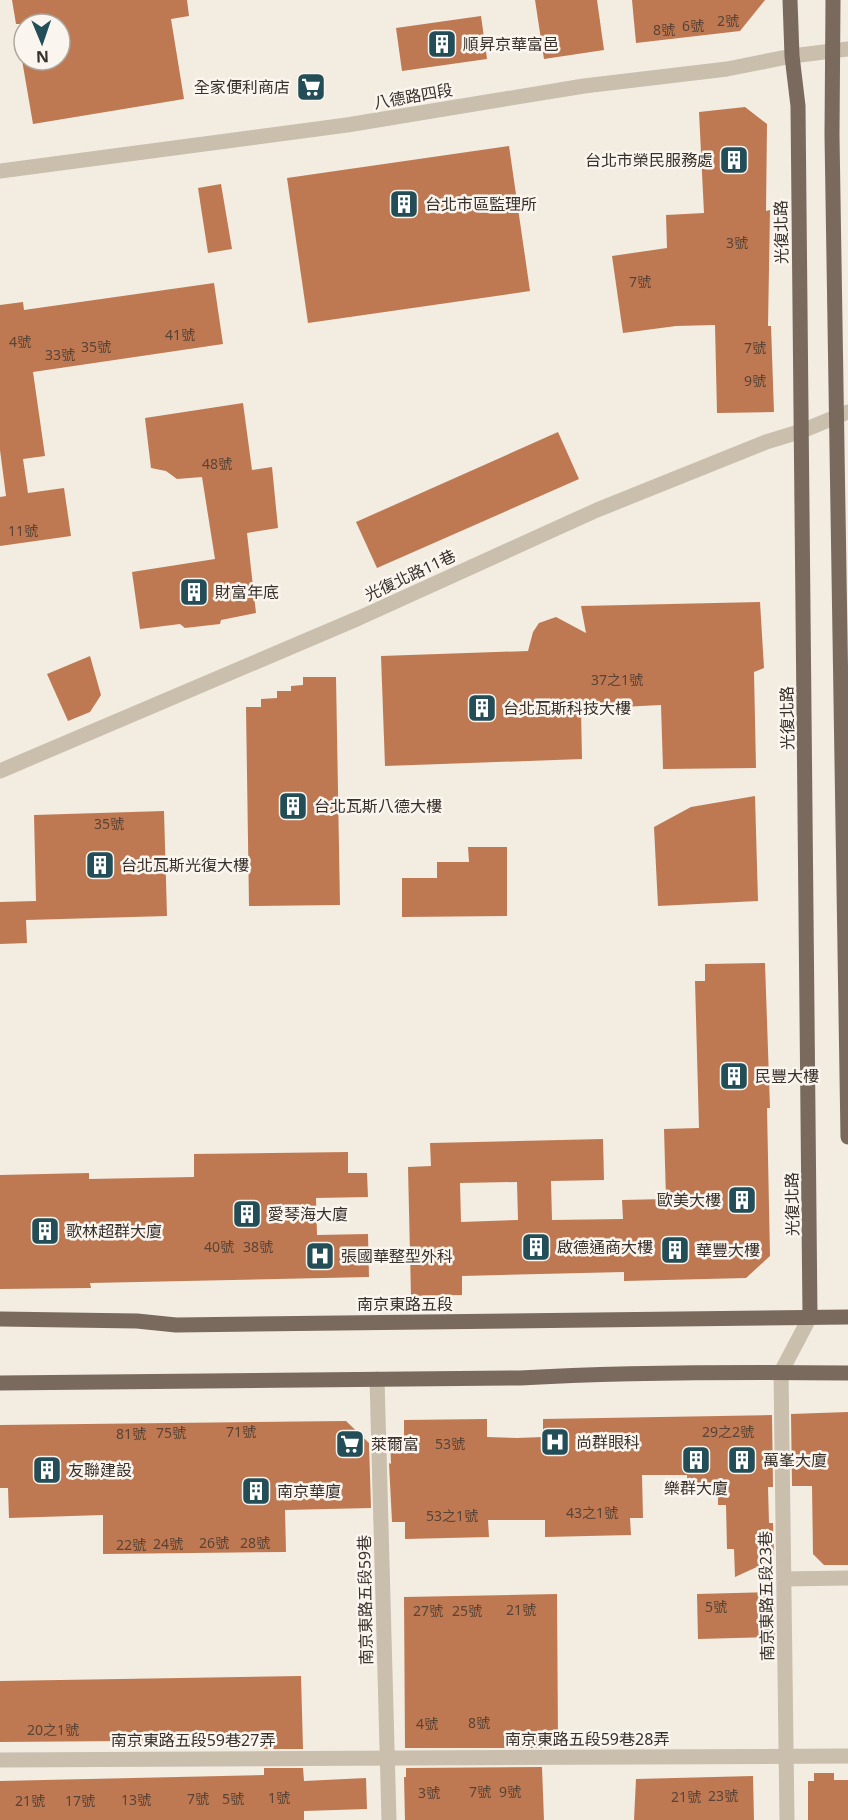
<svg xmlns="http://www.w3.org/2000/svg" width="848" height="1820" viewBox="0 0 848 1820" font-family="'Noto Sans','Noto Sans TC',sans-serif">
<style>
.building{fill:#be7953;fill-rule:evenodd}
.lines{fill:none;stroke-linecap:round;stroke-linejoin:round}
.minor{stroke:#cabead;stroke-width:15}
.major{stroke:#7a6a5e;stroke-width:15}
.labels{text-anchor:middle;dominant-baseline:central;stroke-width:5;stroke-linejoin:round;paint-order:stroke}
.number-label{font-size:14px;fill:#5a4335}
.poi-label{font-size:16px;fill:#39312b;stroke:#faf5ee;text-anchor:start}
.street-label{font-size:16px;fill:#39312b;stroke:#faf5ee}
</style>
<rect width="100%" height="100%" fill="#f2ece1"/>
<g class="building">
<path d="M12 0H187L189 16 171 19 184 99 33 124 22 60H60V24H16Z"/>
<path d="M535 0H597L604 50 544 59Z"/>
<path d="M632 0H765L740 31 636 43Z"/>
<path d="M481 16 487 59 402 71 396 28Z"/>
<path d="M745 107 767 124 766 211 770 210 768 326H771L774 412 717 413 715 325 676 326 623 333 612 256 667 248 666 215 704 213 699 112Z"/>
<path d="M509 146 530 291 308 323 287 178Z"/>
<path d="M221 184 232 249 208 253 198 188Z"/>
<path d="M214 283 223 344 33 372 45 456 23 459 28 493 64 488 71 536 0 546V497L6 496 0 450V305L23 302 24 310Z"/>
<path d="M243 403 252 470 272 467 278 528 247 533 256 613 221 620 220 624 185 628 180 624 140 629 132 572 215 559 202 477 177 479 166 471 151 468 145 418Z"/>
<path d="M558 432 579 479 377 568 356 522Z"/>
<path d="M760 602 764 668 754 672 756 768 663 769 661 705 581 709 582 759 385 766 381 656 528 651 533 632 539 623 556 617 586 633 581 606Z"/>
<path d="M90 656 101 695 90 712 68 721 47 674Z"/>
<path d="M303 677H336L340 905 249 906 246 707H261V699L277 698V691H291V686L303 685Z"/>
<path d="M755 796 758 901 658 906 654 827 691 807Z"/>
<path d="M164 811 167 916 26 920 27 943 0 944V902L36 901 34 815Z"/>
<path d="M468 847H507V916L402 917V878H437V862H469Z"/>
<path d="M765 963 770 1108H767L770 1256 746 1278 624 1281V1272L462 1276V1295L411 1296 408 1167 431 1166 430 1143 603 1139 604 1180 551 1181 552 1220 623 1219 622 1200 666 1199 664 1129 699 1128 695 981H705V964ZM517 1182 518 1220 461 1222 460 1183Z"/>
<path d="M348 1152V1173H367L368 1197 316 1198 317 1235 368 1234 369 1277 90 1283 91 1288 0 1289V1175L89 1173V1179L194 1177V1154Z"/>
<path d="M848 1412V1565H824L813 1554 812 1486H792L791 1414Z"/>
<path d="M772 1415 773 1487H768L769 1523H773L774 1554 770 1561 735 1577 734 1549H727L726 1505H718V1488L688 1489 687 1475H642L643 1518H630L631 1535 545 1537V1520H488L489 1537 405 1539V1522H392L389 1463 391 1464 390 1439H404V1420L487 1419V1437L517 1438 543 1437V1419Z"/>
<path d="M346 1421 369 1443 371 1508 285 1510 286 1552 103 1554V1515L9 1518 8 1488H0V1425Z"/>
<path d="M774 1592 775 1637 698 1639 697 1594Z"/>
<path d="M557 1594 558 1742 541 1743 542 1748H405L404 1597Z"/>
<path d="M301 1676 303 1749H264L263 1740 0 1742V1681Z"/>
<path d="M542 1767 544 1820H405L404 1777H406V1768Z"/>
<path d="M264 1768H303L304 1781 366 1778 367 1809 304 1811V1820H0V1781L264 1775Z"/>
<path d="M814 1773H834V1780H848V1820H808V1781H814Z"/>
<path d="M753 1776 754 1820H634L636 1779Z"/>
</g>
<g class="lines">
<g class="minor">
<path d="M0 171 347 125 584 86 727 69 792 56 848 49"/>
<path d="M0 771 359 618 597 510 766 442 802 431 848 412"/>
<path d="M377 1379 389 1820"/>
<path d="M784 1579 848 1578"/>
<path d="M0 1760 848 1756"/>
<path d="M787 1820 781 1372 810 1317"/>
</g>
<g class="major">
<path d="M790 0 792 56 798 106 810 1317"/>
<path d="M833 0 832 135 848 1137"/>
<path d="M0 1319 137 1321 176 1325 848 1317"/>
<path d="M0 1383 520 1378C630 1372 739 1372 848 1373"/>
</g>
</g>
<defs>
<g id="building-square" transform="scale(1.5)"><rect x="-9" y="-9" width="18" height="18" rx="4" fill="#234e58" stroke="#faf5ee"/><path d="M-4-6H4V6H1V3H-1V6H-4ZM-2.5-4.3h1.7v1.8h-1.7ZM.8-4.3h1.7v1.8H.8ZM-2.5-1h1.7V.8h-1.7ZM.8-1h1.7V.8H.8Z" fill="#fff"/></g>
<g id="supermarket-square" transform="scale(1.5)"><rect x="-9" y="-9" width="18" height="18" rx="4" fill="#234e58" stroke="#faf5ee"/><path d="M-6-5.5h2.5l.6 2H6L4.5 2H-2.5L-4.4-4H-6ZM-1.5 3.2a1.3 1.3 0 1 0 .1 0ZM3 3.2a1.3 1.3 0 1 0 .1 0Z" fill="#fff"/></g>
<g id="hospital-square" transform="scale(1.5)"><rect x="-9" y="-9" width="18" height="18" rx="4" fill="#234e58" stroke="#faf5ee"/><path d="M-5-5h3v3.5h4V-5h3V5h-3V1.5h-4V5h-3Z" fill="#fff"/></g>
</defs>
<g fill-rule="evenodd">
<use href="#building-square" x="442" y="44"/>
<use href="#supermarket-square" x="311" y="87"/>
<use href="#building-square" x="734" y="160"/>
<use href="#building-square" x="404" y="204"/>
<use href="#building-square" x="194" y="592"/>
<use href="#building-square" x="482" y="708"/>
<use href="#building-square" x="293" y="806"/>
<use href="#building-square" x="100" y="865"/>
<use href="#building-square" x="734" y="1076"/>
<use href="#building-square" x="742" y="1200"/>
<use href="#building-square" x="247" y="1214"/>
<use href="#building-square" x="45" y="1231"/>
<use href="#building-square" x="536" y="1247"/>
<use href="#building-square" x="675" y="1250"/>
<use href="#hospital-square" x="320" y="1256"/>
<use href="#hospital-square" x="555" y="1442"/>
<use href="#supermarket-square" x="350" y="1444"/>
<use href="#building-square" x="696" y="1460"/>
<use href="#building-square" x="742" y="1460"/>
<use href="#building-square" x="47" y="1470"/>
<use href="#building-square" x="256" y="1491"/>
</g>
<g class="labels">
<g class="number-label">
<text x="728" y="20">2號</text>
<text x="693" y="25">6號</text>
<text x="664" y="29">8號</text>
<text x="737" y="242">3號</text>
<text x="640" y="281">7號</text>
<text x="180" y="334">41號</text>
<text x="20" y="341">4號</text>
<text x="96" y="346">35號</text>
<text x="755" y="347">7號</text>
<text x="60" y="354">33號</text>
<text x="755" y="380">9號</text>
<text x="217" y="463">48號</text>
<text x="23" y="530">11號</text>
<text x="617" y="679">37之1號</text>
<text x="109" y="823">35號</text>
<text x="219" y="1246">40號</text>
<text x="258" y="1246">38號</text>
<text x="241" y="1431">71號</text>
<text x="728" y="1431">29之2號</text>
<text x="171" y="1432">75號</text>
<text x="131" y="1433">81號</text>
<text x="450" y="1443">53號</text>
<text x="592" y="1512">43之1號</text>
<text x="452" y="1515">53之1號</text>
<text x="214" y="1542">26號</text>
<text x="255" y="1542">28號</text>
<text x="168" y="1543">24號</text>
<text x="131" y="1544">22號</text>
<text x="716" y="1606">5號</text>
<text x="521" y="1609">21號</text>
<text x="428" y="1610">27號</text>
<text x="467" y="1610">25號</text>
<text x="479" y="1722">8號</text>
<text x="427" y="1723">4號</text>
<text x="53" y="1729">20之1號</text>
<text x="480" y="1791">7號</text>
<text x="510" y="1791">9號</text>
<text x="429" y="1792">3號</text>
<text x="723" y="1795">23號</text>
<text x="686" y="1796">21號</text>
<text x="279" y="1797">1號</text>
<text x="198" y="1798">7號</text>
<text x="233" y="1798">5號</text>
<text x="136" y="1799">13號</text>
<text x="30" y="1800">21號</text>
<text x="80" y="1800">17號</text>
</g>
<g class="poi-label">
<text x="463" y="44">順昇京華富邑</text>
<text x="290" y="87" text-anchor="end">全家便利商店</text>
<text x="713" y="160" text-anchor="end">台北市榮民服務處</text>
<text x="425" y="204">台北市區監理所</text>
<text x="215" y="592">財富年底</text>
<text x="503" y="708">台北瓦斯科技大樓</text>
<text x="314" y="806">台北瓦斯八德大樓</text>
<text x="121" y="865">台北瓦斯光復大樓</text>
<text x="755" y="1076">民豐大樓</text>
<text x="721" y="1200" text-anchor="end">歐美大樓</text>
<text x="268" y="1214">愛琴海大廈</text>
<text x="66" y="1231">歌林超群大廈</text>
<text x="557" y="1247">啟德通商大樓</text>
<text x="696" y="1250">華豐大樓</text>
<text x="341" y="1256">張國華整型外科</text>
<text x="576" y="1442">尚群眼科</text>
<text x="371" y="1444">萊爾富</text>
<text x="763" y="1460">萬峯大廈</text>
<text x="68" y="1470">友聯建設</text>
<text x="696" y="1488" text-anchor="middle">樂群大廈</text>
<text x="277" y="1491">南京華廈</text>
</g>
<g class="street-label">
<text transform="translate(413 96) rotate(-10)">八德路四段</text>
<text transform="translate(781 232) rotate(-91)">光復北路</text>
<text transform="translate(410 575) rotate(-25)">光復北路11巷</text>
<text transform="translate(787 718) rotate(-91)">光復北路</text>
<text transform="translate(792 1204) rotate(-91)">光復北路</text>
<text x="405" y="1304">南京東路五段</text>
<text transform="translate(766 1596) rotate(-91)">南京東路五段23巷</text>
<text transform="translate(365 1600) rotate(-91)">南京東路五段59巷</text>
<text x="587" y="1739">南京東路五段59巷28弄</text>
<text x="193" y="1740">南京東路五段59巷27弄</text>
</g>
</g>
<g transform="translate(42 42) rotate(178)"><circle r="28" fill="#faf5ee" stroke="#ada7a0" stroke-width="1.5"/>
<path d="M0-4.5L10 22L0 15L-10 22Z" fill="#234e58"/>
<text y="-9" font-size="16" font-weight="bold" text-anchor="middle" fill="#39312b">N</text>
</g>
</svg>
